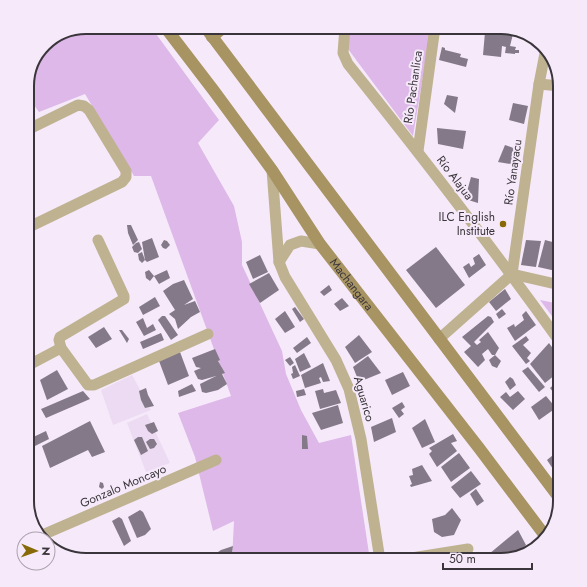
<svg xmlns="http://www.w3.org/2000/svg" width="587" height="587" viewBox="0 0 587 587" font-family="Jost,sans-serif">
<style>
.built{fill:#ecdbf2}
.green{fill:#ddb8e8}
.building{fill:#847988}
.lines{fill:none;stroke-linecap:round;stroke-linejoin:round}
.street{stroke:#bfb291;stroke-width:11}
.secondary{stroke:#a79462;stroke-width:12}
.poi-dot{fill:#876a07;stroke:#f6eafa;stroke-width:1.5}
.labels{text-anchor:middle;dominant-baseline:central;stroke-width:4;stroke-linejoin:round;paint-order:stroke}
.street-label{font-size:12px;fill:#3a353b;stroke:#f6eafa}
.poi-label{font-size:12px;fill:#3a353b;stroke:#f6eafa;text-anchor:end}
.rim{fill:none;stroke:#3a353b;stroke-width:2}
</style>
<rect width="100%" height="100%" fill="#f6eafa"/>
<g class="built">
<path d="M132 375 151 410 113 425 101 390Z"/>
<path d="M147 414 170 463 146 472 127 423Z"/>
</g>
<g class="green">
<path d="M86 27H151L219 120 198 143 234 206 242 242V265L282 351 286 374 301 410 319 443 351 435 370 560H232L234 521 213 531 195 457 178 413 231 396 151 176H134L85 94 39 112 27 95V82L47 42Z"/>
<path d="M350 27H431L413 136 348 49Z"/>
<path d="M540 300 560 304V327Z"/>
</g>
<g class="building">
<path d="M275 27H289L281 34Z"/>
<path d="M302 27H340V32L308 28 307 30 302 28Z"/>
<path d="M485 32 513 34 510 46 516 47 515 50H519V53H515V54L505 53 506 47 502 46 501 57 483 55Z"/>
<path d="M442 47 445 48V50L461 54 460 57 468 59 466 67 439 60Z"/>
<path d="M447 95 458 97 455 113 444 104Z"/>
<path d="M513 103 528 106 524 124 509 120Z"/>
<path d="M437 128 466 131 463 149 438 144Z"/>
<path d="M505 145 519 150 517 165 498 162Z"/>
<path d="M471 177 479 179 478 203 465 199Z"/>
<path d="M127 225H131L138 240 133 245 128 233Z"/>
<path d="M152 238 159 257 147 262 145 260 142 242Z"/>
<path d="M164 240 167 241 170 245 166 249 163 248 161 245Z"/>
<path d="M526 240 541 241 536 267 521 265Z"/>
<path d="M545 240 560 244V252L556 271 538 267Z"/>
<path d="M139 242 142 249 138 253 134 252 132 247 136 243Z"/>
<path d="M436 247 465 285 436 308 406 270Z"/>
<path d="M142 252 145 260 142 263 139 260 138 254Z"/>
<path d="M27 254 35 269 27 272Z"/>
<path d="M479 254 486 265 469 278 463 267 469 263 471 267 475 264 473 258Z"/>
<path d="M260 255 268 272 253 279 246 262Z"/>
<path d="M149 270 154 276 150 281 146 278 145 272Z"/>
<path d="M167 270 170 278 159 284 154 276Z"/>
<path d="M269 273 279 290 260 303 249 284Z"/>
<path d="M184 280 193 299 184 305 195 301 200 312 191 317 178 329 175 319 169 314 175 310 163 291 173 284Z"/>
<path d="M329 285 332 290 324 296 320 292Z"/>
<path d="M505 289 511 299 496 311 489 302Z"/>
<path d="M155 297 160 306 143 315 139 307Z"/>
<path d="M342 298 349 306 340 311 334 304Z"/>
<path d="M295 307 304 319 300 322 292 309Z"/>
<path d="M502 309 506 314 499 319 496 314Z"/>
<path d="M285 311 295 327 285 333 275 319Z"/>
<path d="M526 311 536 325 515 341 507 328 514 324 515 327 524 320 522 315Z"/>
<path d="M162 316H165L178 335 171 340 158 320Z"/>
<path d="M488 316 491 317 494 322 474 342 477 345 481 342 479 340 488 332 499 348 495 355H492L488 349 482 354 485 360 478 367 464 352 471 346 462 337Z"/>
<path d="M143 318 147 328 153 324 156 330 144 336 136 322Z"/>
<path d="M104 327 112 339 96 348 88 337Z"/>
<path d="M119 330H122L129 339 127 343Z"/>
<path d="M161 333 164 340 143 349 140 342Z"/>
<path d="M359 335 372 352 355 363 345 347Z"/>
<path d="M526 336 529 340 523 345 531 353 527 358 530 361 526 364 512 346Z"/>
<path d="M307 337 311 343 297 353 293 348Z"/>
<path d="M549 343 560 358V371L545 383 530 364Z"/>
<path d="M215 349 220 360 218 361 225 373 222 374 227 384 218 390 206 393 202 392 200 384 216 376 202 380 198 379 194 371 201 368 196 367 192 358Z"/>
<path d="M180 352 189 376 168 385 159 361Z"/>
<path d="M304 353 311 367 300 372 295 359Z"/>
<path d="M495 355 501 361 497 368 492 366 489 360Z"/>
<path d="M368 356 381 373 359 382 353 367Z"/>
<path d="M290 357 294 363 290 366 285 360Z"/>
<path d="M323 363 330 381 323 382 321 377 319 378 321 383 305 388 301 375Z"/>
<path d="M295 365 300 376 293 379 291 374 293 373 292 367Z"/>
<path d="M528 367 545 387 539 392 522 371Z"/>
<path d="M57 370 68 389 47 400 40 380Z"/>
<path d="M403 372 410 386 392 395 385 380Z"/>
<path d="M510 377 513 379 516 385 510 390 505 382Z"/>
<path d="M560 379V399L559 400 550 388Z"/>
<path d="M192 384 196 391 179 397 178 391Z"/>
<path d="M146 388 148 395 154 406 145 408 141 400 139 391Z"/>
<path d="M304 389 306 395 297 397 296 391Z"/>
<path d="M323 389 324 393 336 390 341 403 320 409 315 391Z"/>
<path d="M83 391 90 399 46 418 41 409Z"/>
<path d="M518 391 525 399 513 410 500 397 506 392 510 397Z"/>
<path d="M546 396 556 408 539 420 531 407Z"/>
<path d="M402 402 405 407 401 410 404 414 399 418 392 408Z"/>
<path d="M338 405 343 423 321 430 312 413Z"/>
<path d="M392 418 396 432 374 442 371 427Z"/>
<path d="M425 419 435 442 422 448 412 428Z"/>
<path d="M90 421 105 452 92 457 88 450 50 468 42 446Z"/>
<path d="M154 422 158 431 152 434 148 431 145 425Z"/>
<path d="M46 431 49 439 31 448 27 440Z"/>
<path d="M453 434 457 441 451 443 457 451 437 467 429 454 432 451 429 448Z"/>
<path d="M302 435 307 436 308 449H302Z"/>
<path d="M138 437H142L148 451 141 455 134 440Z"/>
<path d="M150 439H154L157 444 154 448 150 449 146 442Z"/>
<path d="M559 450 560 452V473L557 475 547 460Z"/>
<path d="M459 453 470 468 451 482 441 467Z"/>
<path d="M422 465 432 481 411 487 410 485 412 484 409 476 413 475 412 469Z"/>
<path d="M471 471 481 484 460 498 451 487Z"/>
<path d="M100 482 103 483 104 487 102 489 99 487Z"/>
<path d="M476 489 484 501 477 506 470 494Z"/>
<path d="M452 508 461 520 454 535 442 537 434 532 432 519 445 515Z"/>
<path d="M140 510 143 512 151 529 145 535 137 538 128 517Z"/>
<path d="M119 517 122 519 131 541 124 546 112 521Z"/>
<path d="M518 530 526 545 514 555 501 560H494L489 554Z"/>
<path d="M233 546 231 560H206L221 550Z"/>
</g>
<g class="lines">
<g class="street">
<path d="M345 27 343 53 348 64C421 155 492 247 560 342"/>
<path d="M539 84 560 86"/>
<path d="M418 151 435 27"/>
<path d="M272 170 279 262 285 277 336 360 349 389 361 439 380 560"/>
<path d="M27 228 122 182 126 177V171L89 110 84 106 78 105 27 130"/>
<path d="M279 262 290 245 301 241 320 244"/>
<path d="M512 274 560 285"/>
<path d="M439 339 512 274 539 84 546 48"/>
<path d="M61 348 59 340 60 337 124 299V296L98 240"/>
<path d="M27 366 61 348 88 385H94L208 334"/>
<path d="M40 536 216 460"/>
<path d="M399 560 468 549"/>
</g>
<g class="secondary">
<path id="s1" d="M165 27 214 91 272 170 320 244 479 448 546 537"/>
<path d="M205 27 560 499"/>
<path d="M212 37 224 27"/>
</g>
</g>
<circle class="poi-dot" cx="503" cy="224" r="4"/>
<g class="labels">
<g class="street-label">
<text transform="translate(413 87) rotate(-82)">Río Pachanlica</text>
<text transform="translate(513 172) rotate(-82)">Río Yanayacu</text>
<text transform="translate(455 178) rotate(53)">Río Alajua</text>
<text stroke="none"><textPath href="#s1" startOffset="318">Machangara</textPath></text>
<text transform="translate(364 399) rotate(74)">Aguarico</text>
<text transform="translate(123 486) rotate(-23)">Gonzalo Moncayo</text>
</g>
<g class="poi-label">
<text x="495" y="217">ILC English<tspan x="495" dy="14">Institute</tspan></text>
</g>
</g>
<path d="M0 0H587V587H0ZM86 34H501A52 52 0 0 1 553 86V501A52 52 0 0 1 501 553H86A52 52 0 0 1 34 501V86A52 52 0 0 1 86 34Z" fill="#f6eafa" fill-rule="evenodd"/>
<path class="rim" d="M86 34H501A52 52 0 0 1 553 86V501A52 52 0 0 1 501 553H86A52 52 0 0 1 34 501V86A52 52 0 0 1 86 34Z"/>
<g transform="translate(36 551) rotate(92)"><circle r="19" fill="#f6eafa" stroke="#aba2ae"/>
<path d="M0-3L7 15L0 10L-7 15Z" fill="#876a07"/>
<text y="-6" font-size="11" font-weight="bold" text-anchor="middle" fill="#3a353b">N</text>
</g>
<path d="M443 563v6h89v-6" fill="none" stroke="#3a353b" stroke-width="2"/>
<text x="449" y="563" font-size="12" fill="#3a353b" stroke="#f6eafa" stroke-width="3" paint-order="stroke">50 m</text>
</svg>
